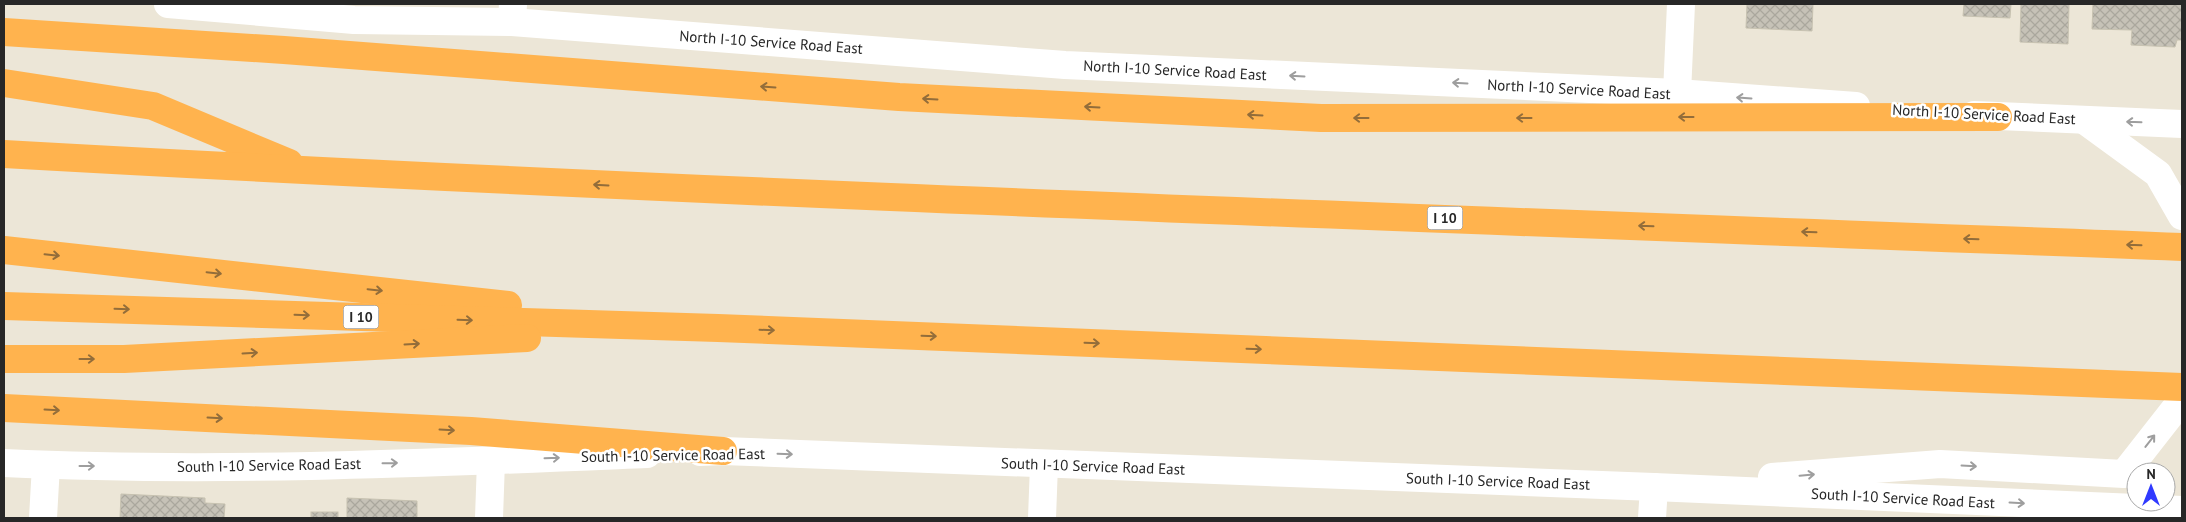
<svg xmlns="http://www.w3.org/2000/svg" width="2186" height="522" viewBox="0 0 2186 522" font-family="'PT Sans',sans-serif">
<style>
.building{fill:url(#building-cross-hatch);stroke:#c7c2b1}
.lines{fill:none;stroke-linecap:round;stroke-linejoin:round}
.minor{stroke:#fff;stroke-width:28}
.tertiary{stroke:#fff;stroke-width:28}
.motorway{stroke:#ffb34e;stroke-width:28}
.oneway{stroke:#9e9e9e}
.oneway2{stroke:#936d3a}
.labels{text-anchor:middle;dominant-baseline:central;stroke-width:5;stroke-linejoin:round;paint-order:stroke}
.shield{fill:#fff;stroke:#686868;stroke-width:1}
.shield-label{font-size:14px;font-weight:bold;fill:#272727}
.street-label{font-size:15px;fill:#272727;stroke:#fff}
</style>
<defs>
<pattern id="building-cross-hatch" width="8" height="8" patternUnits="userSpaceOnUse" patternTransform="scale(1.25)"><rect width="8" height="8" fill="#c6c2b7"/><path d="M0 0l8 8M0 8l8-8" fill="none" stroke="#aaa79d"/></pattern>
</defs>
<rect width="100%" height="100%" fill="#ece6d7"/>
<g class="building">
<path d="M1747 4H1813L1812 31 1746 28Z"/>
<path d="M1964 4H2011L2010 18 1963 16Z"/>
<path d="M2021 4H2069L2068 44 2020 42Z"/>
<path d="M2093 4H2182V40H2177L2175 47 2131 45 2132 30 2092 29Z"/>
<path d="M121 494 205 498V503L225 504 224 518H120Z"/>
<path d="M347 498 417 501V518H347Z"/>
<rect x="311" y="512" width="27" height="6"/>
</g>
<g class="lines">
<g class="minor">
<path d="M512 22 513 4"/>
<path d="M1677 93 1681 4"/>
<path d="M43 518 46 465"/>
<path d="M489 518 491 461"/>
<path d="M1042 518 1044 465"/>
<path d="M1652 518 1654 487"/>
</g>
<g class="tertiary">
<path d="M168 4 354 20 512 22 1065 65 1677 93 1856 106"/>
<path d="M1974 115 2182 124"/>
<path d="M2084 120 2158 174 2182 216"/>
<path d="M700 452 723 451 1654 487 2182 510"/>
<path d="M4 463C218 473 433 463 647 454"/>
<path d="M1772 477 1940 464 2124 474 2182 400"/>
</g>
<g class="motorway">
<path d="M4 32 284 50 899 97 1321 118 1998 117"/>
<path d="M4 83 153 106 289 163"/>
<path d="M4 154C729 195 1456 219 2182 247"/>
<path d="M4 250 508 305"/>
<path d="M4 306 718 328 2182 387"/>
<path d="M4 359H124L527 338"/>
<path d="M4 408 471 431 723 451"/>
</g>
</g>
<defs><path id="oneway-shaft" d="M-6 0H5M1.5-3L5.5 0L1.5 3" fill="none" stroke-width="1.6" stroke-linecap="round" stroke-linejoin="round" transform="scale(1.25)"/></defs>
<g class="oneway">
<use href="#oneway-shaft" transform="translate(1297 76) rotate(-177)"/>
<use href="#oneway-shaft" transform="translate(1460 83) rotate(-177)"/>
<use href="#oneway-shaft" transform="translate(1744 98) rotate(-176)"/>
<use href="#oneway-shaft" transform="translate(2134 122) rotate(-178)"/>
<use href="#oneway-shaft" transform="translate(2150 441) rotate(-52)"/>
<use href="#oneway-shaft" transform="translate(785 454) rotate(2)"/>
<use href="#oneway-shaft" transform="translate(552 458) rotate(-2)"/>
<use href="#oneway-shaft" transform="translate(390 463) rotate(-1)"/>
<use href="#oneway-shaft" transform="translate(87 466)"/>
<use href="#oneway-shaft" transform="translate(1969 466) rotate(3)"/>
<use href="#oneway-shaft" transform="translate(1807 475) rotate(-5)"/>
<use href="#oneway-shaft" transform="translate(2017 503) rotate(3)"/>
</g>
<g class="oneway2">
<use href="#oneway-shaft" transform="translate(768 87) rotate(-176)"/>
<use href="#oneway-shaft" transform="translate(930 99) rotate(-177)"/>
<use href="#oneway-shaft" transform="translate(1092 107) rotate(-177)"/>
<use href="#oneway-shaft" transform="translate(1255 115) rotate(-177)"/>
<use href="#oneway-shaft" transform="translate(1686 117) rotate(180)"/>
<use href="#oneway-shaft" transform="translate(1361 118) rotate(180)"/>
<use href="#oneway-shaft" transform="translate(1524 118) rotate(180)"/>
<use href="#oneway-shaft" transform="translate(601 185) rotate(-177)"/>
<use href="#oneway-shaft" transform="translate(1646 226) rotate(-178)"/>
<use href="#oneway-shaft" transform="translate(1809 232) rotate(-178)"/>
<use href="#oneway-shaft" transform="translate(1971 239) rotate(-178)"/>
<use href="#oneway-shaft" transform="translate(2134 245) rotate(-178)"/>
<use href="#oneway-shaft" transform="translate(52 255) rotate(6)"/>
<use href="#oneway-shaft" transform="translate(214 273) rotate(6)"/>
<use href="#oneway-shaft" transform="translate(375 290) rotate(6)"/>
<use href="#oneway-shaft" transform="translate(122 309) rotate(2)"/>
<use href="#oneway-shaft" transform="translate(302 315) rotate(2)"/>
<use href="#oneway-shaft" transform="translate(465 320) rotate(2)"/>
<use href="#oneway-shaft" transform="translate(767 330) rotate(2)"/>
<use href="#oneway-shaft" transform="translate(929 336) rotate(2)"/>
<use href="#oneway-shaft" transform="translate(1092 343) rotate(2)"/>
<use href="#oneway-shaft" transform="translate(412 344) rotate(-3)"/>
<use href="#oneway-shaft" transform="translate(1254 349) rotate(2)"/>
<use href="#oneway-shaft" transform="translate(250 353) rotate(-3)"/>
<use href="#oneway-shaft" transform="translate(87 359)"/>
<use href="#oneway-shaft" transform="translate(52 410) rotate(3)"/>
<use href="#oneway-shaft" transform="translate(215 418) rotate(3)"/>
<use href="#oneway-shaft" transform="translate(447 430) rotate(3)"/>
</g>
<g class="labels">
<g class="shield">
<rect x="1427.5" y="206.5" width="35" height="23" rx="4"/>
<rect x="343.5" y="305.5" width="35" height="23" rx="4"/>
</g>
<g class="shield-label">
<text x="1445" y="218">I 10</text>
<text x="361" y="317">I 10</text>
</g>
<g class="street-label">
<text transform="translate(771 42) rotate(4)">North I-10 Service Road East</text>
<text transform="translate(1175 70) rotate(3)">North I-10 Service Road East</text>
<text transform="translate(1579 89) rotate(3)">North I-10 Service Road East</text>
<text transform="translate(1984 114) rotate(3)">North I-10 Service Road East</text>
<text transform="translate(673 455) rotate(-1)">South I-10 Service Road East</text>
<text transform="translate(269 465) rotate(-1)">South I-10 Service Road East</text>
<text transform="translate(1093 466) rotate(2)">South I-10 Service Road East</text>
<text transform="translate(1498 481) rotate(2)">South I-10 Service Road East</text>
<text transform="translate(1903 498) rotate(3)">South I-10 Service Road East</text>
</g>
</g>
<rect width="2186" height="522" fill="none" stroke="#272727" stroke-width="10"/>
<g transform="translate(2151 487)"><circle r="24" fill="#ffffff" stroke="#a9a9a9"/>
<path d="M0-4L9 19L0 12L-9 19Z" fill="#303aff"/>
<text y="-8" font-size="14" font-weight="bold" text-anchor="middle" fill="#272727">N</text>
</g>
</svg>
